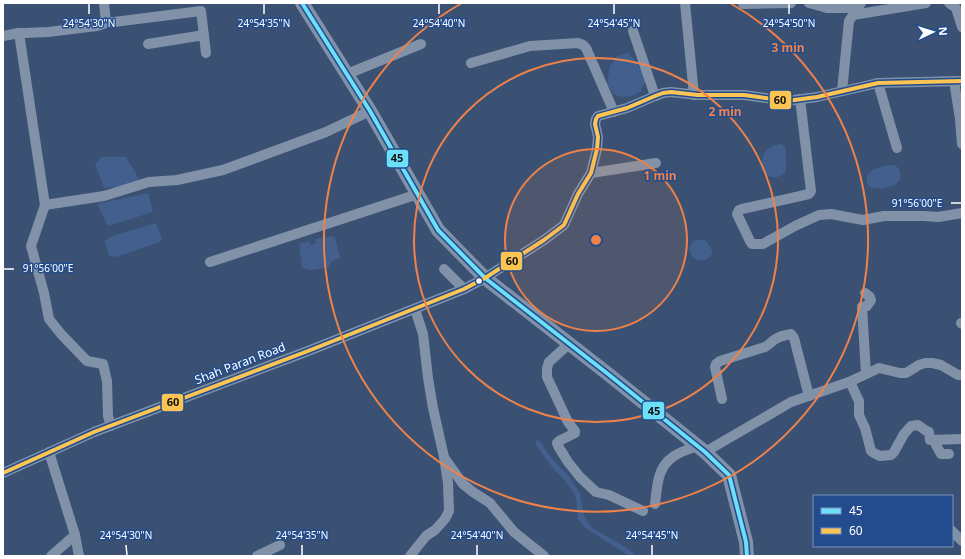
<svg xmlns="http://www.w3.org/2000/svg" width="965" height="559" viewBox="0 0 965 559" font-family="'Noto Sans',sans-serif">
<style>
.water{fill:#425f8d}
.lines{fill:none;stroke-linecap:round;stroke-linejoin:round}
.minor{stroke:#8192a8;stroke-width:10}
.highway{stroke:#8191a7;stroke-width:14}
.bus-1-casing{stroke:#224c8d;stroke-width:7}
.bus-2-casing{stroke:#224c8d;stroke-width:7}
.bus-1{stroke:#6ddff8;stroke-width:4}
.bus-2{stroke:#fcc553;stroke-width:4}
.ticks{fill:none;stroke:#fff;stroke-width:1.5}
.ring{fill:none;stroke:#ee8249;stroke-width:2}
.bus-dot{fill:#fff;stroke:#224c8d;stroke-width:1.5}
.labels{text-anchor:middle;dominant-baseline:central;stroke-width:3;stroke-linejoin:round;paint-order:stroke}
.street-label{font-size:12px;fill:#fff;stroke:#224c8d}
.ticks-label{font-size:10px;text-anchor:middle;fill:#fff;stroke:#224c8d;stroke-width:3;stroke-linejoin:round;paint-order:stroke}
.centre{fill:#ee8249;stroke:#224c8d;stroke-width:2}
.ring-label{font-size:12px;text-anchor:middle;font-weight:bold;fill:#ee8249;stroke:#224c8d;stroke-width:3;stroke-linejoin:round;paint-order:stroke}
.line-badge{stroke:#224c8d;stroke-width:1.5}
.pale-badge-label{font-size:11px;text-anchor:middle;font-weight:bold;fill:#111}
</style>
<rect width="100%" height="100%" fill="#3a5174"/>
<g class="water">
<path d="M628 53C636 61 642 69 646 80L640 92 632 96 621 97 613 94 607 83 610 66 617 56Z"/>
<path d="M781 144 785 147C786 152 786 156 786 160 787 169 787 175 777 177 773 177 768 177 765 174 759 169 762 156 766 151 770 146 775 145 781 144Z"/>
<path d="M102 157H126L139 179 135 185 104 188 95 164Z"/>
<path d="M889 165C894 165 897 165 899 170 900 173 901 177 900 180 897 187 873 192 868 185 866 182 867 178 867 175L874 169Z"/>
<path d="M148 193 153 212 108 226 97 204Z"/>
<path d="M156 223 162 239 160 242 116 257 109 256 105 241 112 236Z"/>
<path d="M331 236 335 237 340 258 332 261 328 267C319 268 310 273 302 267L299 244 309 241 311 245 316 244 315 239Z"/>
<path d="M695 240H705C707 243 711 246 712 250 714 262 692 265 690 251 689 247 691 243 695 240Z"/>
<path d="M538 439 552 459 569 476 580 494 584 516 592 528 627 548 637 556H629L584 527 578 519 576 499 573 492 563 478 553 468 535 444Z"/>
</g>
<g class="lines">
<g class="minor">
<path d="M685 3 694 95"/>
<path d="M809 3 827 8H858"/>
<path d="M949 3 956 8 962 27"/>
<path d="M743 4 791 3"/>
<path d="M853 15 926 3"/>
<path d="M106 23 201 11 206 53"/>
<path d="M633 31 655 96"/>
<path d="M19 33 45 205 104 196 149 182 177 180 223 170 326 132 370 111"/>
<path d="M3 36 19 33H25L48 32 97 26 106 23 104 3"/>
<path d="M148 44 204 35"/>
<path d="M471 63 530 46 578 43 583 45 586 48 614 112"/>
<path d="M347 74 421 44"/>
<path d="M954 81 960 119 962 144"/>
<path d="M878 83 897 148"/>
<path d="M842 91 849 21 861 3"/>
<path d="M800 99 811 191 809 194 742 209 739 210 737 214 750 241 752 244H763L795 226 819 215 831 214 863 220 884 216H924L938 217 962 213"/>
<path d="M591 173 656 163"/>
<path d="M45 205 31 246 44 293 49 319 61 334 87 361 103 364 107 381 108 416 111 426"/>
<path d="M210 262 418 194"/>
<path d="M444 269 464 289"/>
<path d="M865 293 870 297 871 300 867 306 862 307 866 374"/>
<path d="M961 323 962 324"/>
<path d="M570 343 549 362 547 368V377L568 422 575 431V433L559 441 557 443 558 446 568 462 580 477 596 492 609 495 643 511"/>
<path d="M849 382 852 386 857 397 859 401V415L865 428 871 451C874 454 877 454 880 456L891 455 894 452 904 434 911 426 918 425 925 430 929 432 930 440 962 439"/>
<path d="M722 399 715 367 716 364 720 361 765 347C769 345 770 343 774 340 778 337 785 335 791 334L794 338 809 396"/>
<path d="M937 440 936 445 941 454H949"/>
<path d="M49 452 75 535 79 556"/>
<path d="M705 452 791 402 849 382 879 368 900 373H906L919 365 925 363H932L941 365 958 375H962"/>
<path d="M445 459 463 484 473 492 490 503 514 532 544 556"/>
<path d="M3 473 94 432 308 351 464 289 485 278 544 240 564 225 578 194 591 173 597 149 598 137 595 124 596 119 598 116 627 108 655 96 663 93 671 92 698 95H744L787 101 817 97 878 83 962 81"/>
<path d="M655 504C657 489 657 471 669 460 676 453 688 449 698 446"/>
<path d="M952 531 962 541"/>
<path d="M51 556 75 535"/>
<path d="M257 556 280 545"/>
<path d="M410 556 426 536 435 530 445 519 449 511 448 483 444 457 433 408 428 378 423 334 415 309"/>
</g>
<path class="highway" d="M302 3 370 111 438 230 485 278 608 374 705 452 729 475 746 542 747 556"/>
<g class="bus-1-casing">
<path id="bus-1" d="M302 3 370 111 438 230 485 278 608 374 705 452 729 475 746 542 747 556"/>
</g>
<g class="bus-2-casing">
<path id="bus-2" d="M3 473 94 432 308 351 464 289 485 278 544 240 564 225 578 194 591 173 597 149 598 137 595 124 596 119 598 116 627 108 655 96 663 93 671 92 698 95H744L787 101 817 97 878 83 962 81"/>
</g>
<use href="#bus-1" class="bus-1"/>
<use href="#bus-2" class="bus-2"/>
</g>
<path class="ticks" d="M89 4V14M264 4V14M439 4V14M614 4V14M789 4V14M951 203H961M4 269H14M126 545 127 555M302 545V555M477 545V555M652 545V555"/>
<circle cx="596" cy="240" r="91" fill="#ee8249" fill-opacity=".12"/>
<g class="ring">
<circle cx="596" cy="240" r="91"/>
<circle cx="596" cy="240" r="182"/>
<path d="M730 3A272 272 0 1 1 462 3"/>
</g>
<circle class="bus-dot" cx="479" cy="281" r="3.5"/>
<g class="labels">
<g class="street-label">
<text transform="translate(240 363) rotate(-21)">Shah Paran Road</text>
</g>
</g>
<g class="ticks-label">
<text x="89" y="27">24°54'30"N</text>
<text x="264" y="27">24°54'35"N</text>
<text x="439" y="27">24°54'40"N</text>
<text x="614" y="27">24°54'45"N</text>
<text x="789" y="27">24°54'50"N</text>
<text x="917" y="207">91°56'00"E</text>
<text x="48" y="272">91°56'00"E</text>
<text x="126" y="539">24°54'30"N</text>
<text x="302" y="539">24°54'35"N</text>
<text x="477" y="539">24°54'40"N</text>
<text x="652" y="539">24°54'45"N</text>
</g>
<circle cx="596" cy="240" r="6" class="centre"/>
<g class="ring-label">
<text x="788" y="52">3 min</text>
<text x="725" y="116">2 min</text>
<text x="660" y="180">1 min</text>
</g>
<g class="line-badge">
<rect x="769" y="90" width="23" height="20" rx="4" fill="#fcc553"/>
<rect x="386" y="149" width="23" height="19" rx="4" fill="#6ddff8"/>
<rect x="500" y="251" width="23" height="20" rx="4" fill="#fcc553"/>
<rect x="161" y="393" width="23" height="19" rx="4" fill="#fcc553"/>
<rect x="642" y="401" width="23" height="19" rx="4" fill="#6ddff8"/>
</g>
<g class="pale-badge-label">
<text x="780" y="104">60</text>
<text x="397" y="162">45</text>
<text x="512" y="265">60</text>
<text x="173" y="406">60</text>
<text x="654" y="415">45</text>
</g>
<rect width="965" height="559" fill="none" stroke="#ffffff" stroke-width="8"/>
<rect x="813" y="495" width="140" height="52" fill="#224c8d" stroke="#7a94bb"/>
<rect x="821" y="508" width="20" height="6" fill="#6ddff8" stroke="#7a94bb"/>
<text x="849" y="515" font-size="12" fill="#ffffff">45</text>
<rect x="821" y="528" width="20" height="6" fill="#fcc553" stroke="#7a94bb"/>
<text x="849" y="535" font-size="12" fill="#ffffff">60</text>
<g transform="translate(933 32) rotate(86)" stroke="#224c8d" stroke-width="3" paint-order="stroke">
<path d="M0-3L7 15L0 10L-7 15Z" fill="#ffffff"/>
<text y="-6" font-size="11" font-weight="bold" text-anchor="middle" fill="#ffffff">N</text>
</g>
</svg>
